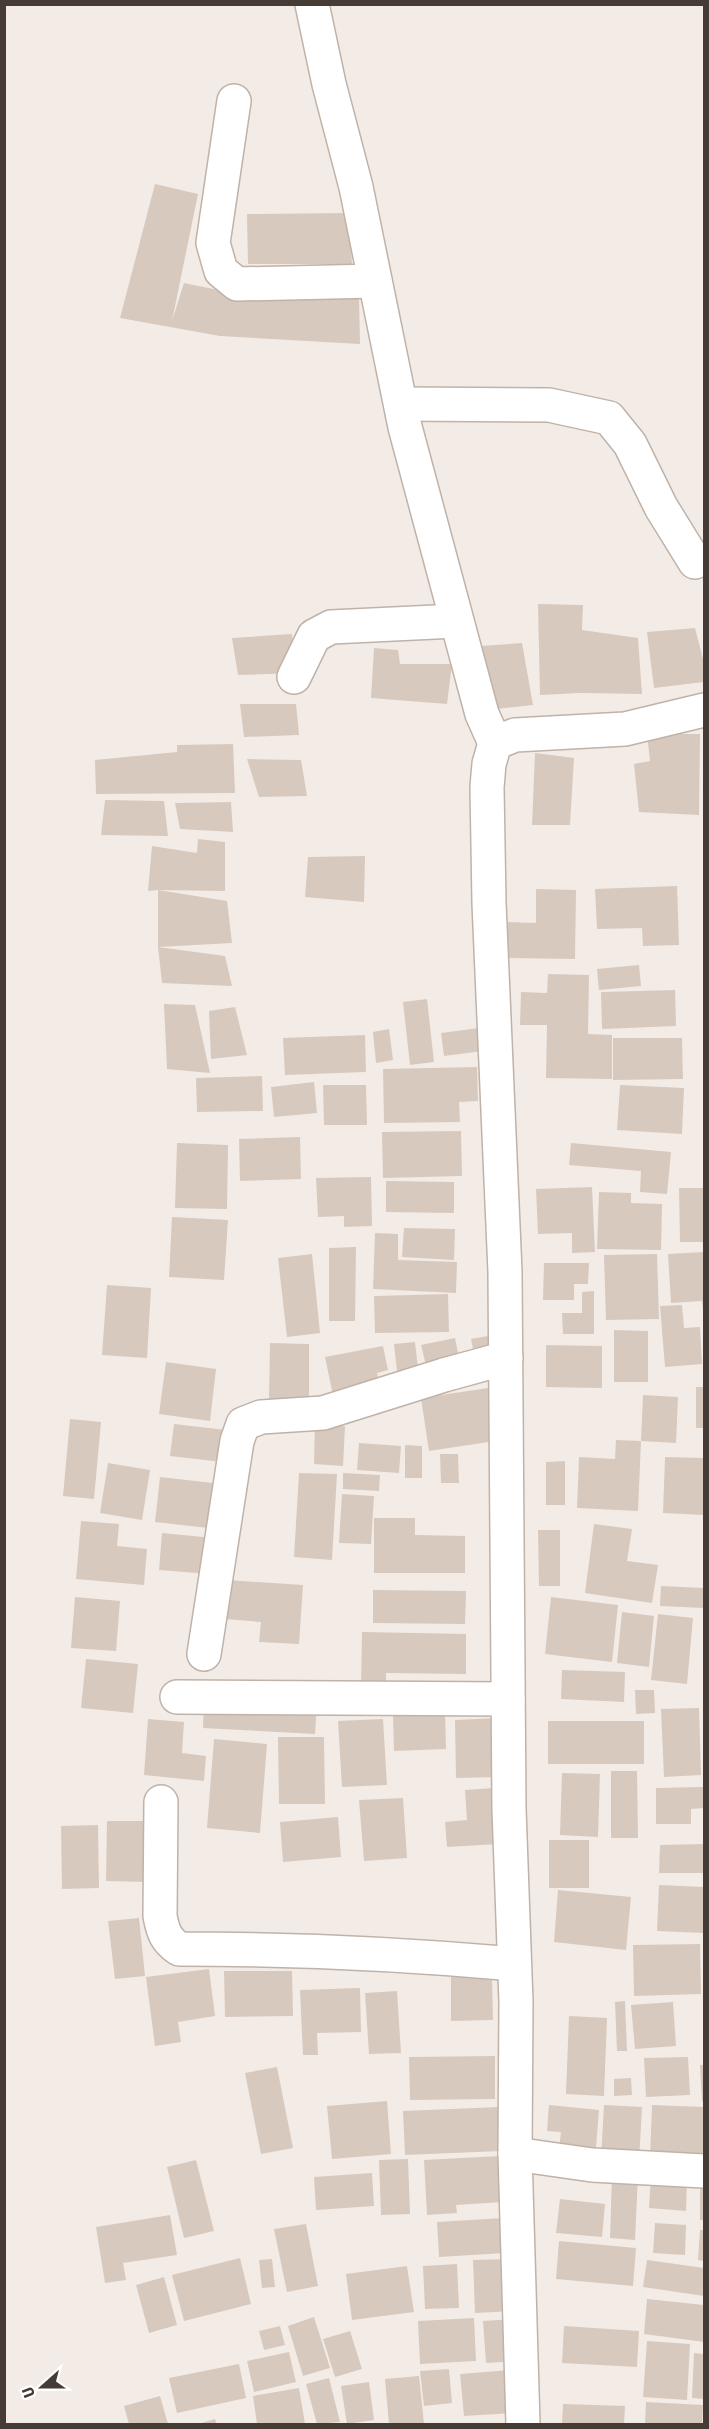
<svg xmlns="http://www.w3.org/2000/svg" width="709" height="2429" viewBox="0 0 709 2429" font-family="'Asap Condensed',sans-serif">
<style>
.building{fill:#d8c9be}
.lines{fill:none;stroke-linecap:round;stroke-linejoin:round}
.minor-casing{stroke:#bfb2a8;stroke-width:36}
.minor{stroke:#fff;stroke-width:33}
</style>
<rect width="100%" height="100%" fill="#f3ece6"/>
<g class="building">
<path d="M155 184 198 194 172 321 184 283 228 292 359 298 360 344 220 336 120 318Z"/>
<path d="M349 213 352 264H248L247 214Z"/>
<path d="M538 604 583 605 582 630 638 638 642 694 580 693 540 695Z"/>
<path d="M695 628 704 663V682L654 688 647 632Z"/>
<path d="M292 634 296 673 238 675 232 638Z"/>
<path d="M522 643 533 705 497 709 481 646Z"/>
<path d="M374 648 398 650 400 664H452L447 704 371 698Z"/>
<path d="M240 704H296L299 735 244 737Z"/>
<path d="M647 734H700L699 815 639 812 634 764 650 761Z"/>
<path d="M233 744 235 793 96 794 95 760 177 752V745Z"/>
<path d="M535 753 574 758 570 825H532Z"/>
<path d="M247 759 301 760 307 796 259 797Z"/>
<path d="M105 800 164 801 168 836 101 835Z"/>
<path d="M231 802 233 832 180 829 175 803Z"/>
<path d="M198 839 225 842V891L158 890 227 901 232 943 158 947V890L148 891 152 846 197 853Z"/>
<path d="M365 856 364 902 305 897 308 857Z"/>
<path d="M677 886 679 945 643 946 642 928 597 929 595 889Z"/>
<path d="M536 889 576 890 575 959 508 958 507 922 536 923Z"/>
<path d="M158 947 225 956 232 986 162 983Z"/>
<path d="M639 965 641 986 599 990 597 969Z"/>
<path d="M548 974 589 975 588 1034 612 1035V1079L546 1078 547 1025H520L521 992 547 993Z"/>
<path d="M675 990 676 1026 602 1029 601 992Z"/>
<path d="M427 999 434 1062 410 1065 403 1002Z"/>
<path d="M164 1004 195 1005 210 1073 167 1069Z"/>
<path d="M235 1007 247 1055 211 1059 209 1011Z"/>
<path d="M479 1028 483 1051 444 1056 441 1033Z"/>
<path d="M389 1029 393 1060 376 1063 373 1032Z"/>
<path d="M365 1035 366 1072 285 1075 283 1038Z"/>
<path d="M613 1038H682L683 1079 613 1080Z"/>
<path d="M477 1067 478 1101 459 1102 460 1122 384 1123 383 1069Z"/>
<path d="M262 1076 263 1111 197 1112 196 1078Z"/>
<path d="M314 1082 317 1113 274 1117 271 1087Z"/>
<path d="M323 1085H366L367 1125H324Z"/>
<path d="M620 1085 684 1088 682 1134 617 1130Z"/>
<path d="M461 1131 462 1176 383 1178 382 1132Z"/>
<path d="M300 1137 301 1179 240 1181 239 1139Z"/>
<path d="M177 1143 228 1145 227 1209 175 1208Z"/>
<path d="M571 1143 671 1152 667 1194 640 1192 641 1171 569 1165Z"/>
<path d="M371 1177 372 1226 344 1227V1216L318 1217 316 1178Z"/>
<path d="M386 1181 454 1182V1213L386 1212Z"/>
<path d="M592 1187 595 1252 572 1253V1233L538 1234 536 1189Z"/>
<path d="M679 1188H704V1242H680Z"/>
<path d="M599 1192 631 1193V1203L662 1204 661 1250 597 1249Z"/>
<path d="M172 1217 228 1220 224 1280 169 1277Z"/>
<path d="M404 1228 455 1229 454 1260 402 1257Z"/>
<path d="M375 1233 398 1234V1260L457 1262 456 1293 373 1289Z"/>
<path d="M356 1247 355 1321H329V1248Z"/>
<path d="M704 1252V1309H703L702 1301 671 1303 668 1254Z"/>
<path d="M312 1254 320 1333 287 1337 278 1258Z"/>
<path d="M657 1254 659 1319 606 1320 604 1255Z"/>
<path d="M544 1263H589L588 1284H574V1300H543Z"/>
<path d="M107 1285 151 1288 147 1358 102 1355Z"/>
<path d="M594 1291V1334H563L562 1313H582V1292Z"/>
<path d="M448 1294 449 1332 375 1333 374 1296Z"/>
<path d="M682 1305 684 1328 700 1327 702 1364 665 1367 660 1306Z"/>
<path d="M614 1330 648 1331V1382H614Z"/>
<path d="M494 1335 498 1354 475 1359 471 1339Z"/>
<path d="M455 1338 460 1363 427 1370 421 1345Z"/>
<path d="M415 1342 419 1378 398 1380 394 1344Z"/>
<path d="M270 1343 309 1344V1400L269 1399Z"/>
<path d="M546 1345 602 1346V1388L546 1387Z"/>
<path d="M383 1346 388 1370 377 1373 381 1391 334 1400 325 1357Z"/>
<path d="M166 1362 216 1369 210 1421 159 1414Z"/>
<rect x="696" y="1387" width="8" height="41"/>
<path d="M488 1388 495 1441 429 1451 421 1398Z"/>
<path d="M643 1395 678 1397 676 1443 641 1441Z"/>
<path d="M70 1419 101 1422 94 1499 63 1496Z"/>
<path d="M174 1424 226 1430 222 1462 170 1456Z"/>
<path d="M315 1424 345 1426 343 1466 314 1464Z"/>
<path d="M616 1440 641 1441 638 1511 577 1508 579 1457 615 1459Z"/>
<path d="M359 1443 401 1446 399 1473 357 1470Z"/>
<path d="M405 1445 422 1446V1478H405Z"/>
<path d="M440 1454H458L459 1483H441Z"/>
<path d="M665 1457 704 1458V1515L663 1513Z"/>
<path d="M565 1461V1505H546V1462Z"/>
<path d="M108 1463 150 1470 142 1520 100 1513Z"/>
<path d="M299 1473 337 1474 332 1560 294 1557Z"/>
<path d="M343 1473 380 1475 379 1491 343 1489Z"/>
<path d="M160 1477 222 1484 217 1529 155 1522Z"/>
<path d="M342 1494 374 1496 371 1544 339 1543Z"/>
<path d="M374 1518H415V1535L465 1536V1573H374Z"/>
<path d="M81 1521 119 1524 117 1546 147 1549 144 1585 76 1579Z"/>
<path d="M594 1524 632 1529 627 1561 658 1565 652 1603 585 1593Z"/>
<path d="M538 1530H560V1586H539Z"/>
<path d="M162 1533 214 1538 210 1574 159 1570Z"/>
<path d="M227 1580 303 1585 299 1644 259 1642 261 1622 225 1619Z"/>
<path d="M661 1586 704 1588V1608L660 1606Z"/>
<path d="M373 1590 466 1591 465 1624 373 1623Z"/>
<path d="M75 1597 120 1601 116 1651 71 1648Z"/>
<path d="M551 1597 618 1605 612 1662 545 1654Z"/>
<path d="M622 1612 654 1616 649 1667 617 1663Z"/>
<path d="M658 1614 693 1618 687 1684 651 1680Z"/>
<path d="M362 1632 466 1634V1674L386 1673V1690L361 1689Z"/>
<path d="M86 1659 138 1664 133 1713 81 1708Z"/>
<path d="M562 1670 625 1672 624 1702 561 1699Z"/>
<path d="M635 1690H654L655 1713 636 1714Z"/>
<path d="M204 1699 317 1705 315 1734 203 1728Z"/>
<path d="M699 1708 701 1775 664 1777 661 1709Z"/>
<path d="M445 1713 446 1749 394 1751 393 1715Z"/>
<path d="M497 1718 498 1777 456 1778 455 1720Z"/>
<path d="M148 1719 184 1722 182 1753 206 1756 204 1781 144 1775Z"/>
<path d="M383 1719 387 1785 342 1787 338 1721Z"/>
<rect x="548" y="1721" width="96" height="43"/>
<path d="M278 1737H324L325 1804H279Z"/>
<path d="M214 1739 267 1744 260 1833 207 1828Z"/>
<path d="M611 1771H637L638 1838H611Z"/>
<path d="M562 1773 600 1774 598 1837 560 1835Z"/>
<path d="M704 1787V1808L691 1809V1824H656V1788Z"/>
<path d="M494 1788 498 1844 447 1847 445 1822 467 1820 465 1790Z"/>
<path d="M403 1798 407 1858 364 1861 359 1800Z"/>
<path d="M338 1817 341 1857 283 1862 280 1822Z"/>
<path d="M107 1821H148L147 1882 106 1881Z"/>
<path d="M98 1825 99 1888 62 1889 61 1826Z"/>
<rect x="549" y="1840" width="40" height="48"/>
<path d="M704 1844V1873H659L660 1845Z"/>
<path d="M659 1885 704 1887V1933L657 1931Z"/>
<path d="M558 1890 631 1897 626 1950 554 1942Z"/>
<path d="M139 1918 145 1976 115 1979 108 1921Z"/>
<path d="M700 1944 701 1994 634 1996 633 1945Z"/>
<path d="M209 1969 215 2016 178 2022 181 2042 155 2046 146 1977Z"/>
<path d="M224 1971H292L293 2016 225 2017Z"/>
<path d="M451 1976 492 1977 493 2020 451 2021Z"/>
<path d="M360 1988 361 2032 317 2033 318 2055H303L300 1990Z"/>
<path d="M397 1991 401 2053 369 2054 365 1993Z"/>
<path d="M625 2001 627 2051H617L615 2002Z"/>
<path d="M673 2002 676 2046 635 2049 631 2005Z"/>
<path d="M569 2016 607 2018 604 2096 566 2094Z"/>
<path d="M495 2056V2099L410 2100 409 2057Z"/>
<path d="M688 2057 690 2095 646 2097 644 2058Z"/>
<path d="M700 2065H704V2101H702Z"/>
<path d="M277 2067 293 2148 261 2154 245 2073Z"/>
<path d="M631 2078 632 2095 614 2096V2079Z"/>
<path d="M387 2101 391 2154 332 2159 327 2106Z"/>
<path d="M549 2105 599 2110 595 2160 558 2157 561 2132 547 2131Z"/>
<path d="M604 2105 642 2107 639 2162 601 2159Z"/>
<path d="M652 2105 704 2107V2163L650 2160Z"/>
<path d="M499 2107 501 2151 405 2155 403 2111Z"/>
<path d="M500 2156 503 2202 456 2205 457 2213 427 2215 424 2160Z"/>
<path d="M408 2159 410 2214 381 2215 379 2160Z"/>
<path d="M196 2160 214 2231 184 2238 167 2167Z"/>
<path d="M372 2173 374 2206 316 2210 314 2177Z"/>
<path d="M612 2174 638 2175 635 2240 610 2238Z"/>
<path d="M651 2176 687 2179 686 2211 649 2208Z"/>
<rect x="700" y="2179" width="4" height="41"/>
<path d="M560 2199 605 2204 602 2237 556 2233Z"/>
<path d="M170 2215 177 2255 123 2263 126 2280 105 2283 96 2227Z"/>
<path d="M504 2218 506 2253 439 2257 437 2222Z"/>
<path d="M655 2223 686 2225 685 2255 653 2253Z"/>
<path d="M306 2224 318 2286 287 2292 274 2229Z"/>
<path d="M700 2230H704V2261L698 2260Z"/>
<path d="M559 2241 636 2248 633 2286 556 2279Z"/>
<path d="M240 2258 251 2304 184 2321 172 2275Z"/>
<path d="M272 2259 275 2287 262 2288 259 2260Z"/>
<path d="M512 2259 513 2311 475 2313 473 2260Z"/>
<path d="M647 2260 704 2268V2296L643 2287Z"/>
<path d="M457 2264 459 2308 425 2309 423 2266Z"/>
<path d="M407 2266 414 2312 352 2320 346 2274Z"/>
<path d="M164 2277 177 2325 149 2333 136 2285Z"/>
<path d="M647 2299 704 2305V2342L644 2334Z"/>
<path d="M314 2317 330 2368 303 2376 288 2326Z"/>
<path d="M474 2318 476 2361 420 2364 418 2321Z"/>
<path d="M513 2319 516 2361 486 2363 483 2321Z"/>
<path d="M280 2326 285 2345 264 2350 259 2331Z"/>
<path d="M564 2326 639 2331 637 2367 562 2363Z"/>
<path d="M350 2331 362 2369 335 2377 323 2339Z"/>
<path d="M647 2341 690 2344 687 2400 643 2397Z"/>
<path d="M289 2352 296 2382 254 2392 247 2361Z"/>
<path d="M694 2353 704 2354V2399L692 2398Z"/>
<path d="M239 2364 246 2398 177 2413 169 2378Z"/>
<path d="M449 2369 452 2403 424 2406 420 2371Z"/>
<path d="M511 2370 514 2413 464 2416 460 2374Z"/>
<path d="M419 2376 424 2424H389L385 2379Z"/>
<path d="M329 2378 340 2422 317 2424 306 2384Z"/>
<path d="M369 2382 374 2420 347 2424 341 2386Z"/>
<path d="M299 2388 305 2424H257L253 2396Z"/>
<path d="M160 2396 168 2424H129L124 2406Z"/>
<path d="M646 2402 703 2405 702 2424H645Z"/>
<path d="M563 2404 625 2406 624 2424H562Z"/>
<path d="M215 2419 217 2424H198Z"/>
</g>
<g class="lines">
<g class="minor-casing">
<g id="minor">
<path d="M312 4 329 84 356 187 405 427 482 714 495 743"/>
<path d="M234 101 213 243 221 271 237 284 375 281"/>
<path d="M401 404 549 405 609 418 630 444 661 507 695 562"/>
<path d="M294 677 314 636 331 627 456 621"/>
<path d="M204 1654 237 1441 243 1424 261 1417 323 1413 444 1375 506 1358"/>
<path d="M177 1697 508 1699"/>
<path d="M161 1802 160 1916C163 1932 166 1940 179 1949 291 1949 403 1954 514 1964"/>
<path d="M515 2154 592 2165 704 2171"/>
<path d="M523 2424 515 2154 516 2002 509 1809 505 1272 489 903 487 787 489 764 495 743 515 735 625 729 704 710"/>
</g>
</g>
<use href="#minor" class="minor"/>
</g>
<rect width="709" height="2429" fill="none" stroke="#463c35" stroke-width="12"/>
<g transform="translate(42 2387) rotate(249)" stroke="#ffffff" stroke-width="4.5" paint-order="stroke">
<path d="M0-4.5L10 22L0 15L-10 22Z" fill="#463c35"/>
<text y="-9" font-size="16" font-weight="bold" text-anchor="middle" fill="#463c35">U</text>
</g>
</svg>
